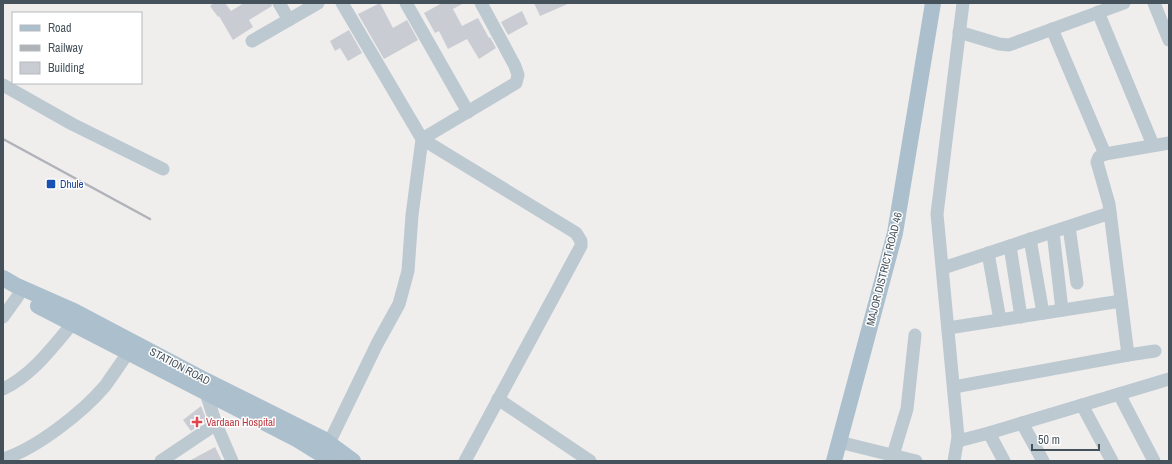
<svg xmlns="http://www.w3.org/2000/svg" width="1172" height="464" viewBox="0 0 1172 464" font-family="'Archivo Narrow',sans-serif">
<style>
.building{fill:#c9ccd2}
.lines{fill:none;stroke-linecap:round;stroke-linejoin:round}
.minor{stroke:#bdc9d0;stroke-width:13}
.major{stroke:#abbfcd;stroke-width:16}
.rail{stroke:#afb3b8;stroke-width:2.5}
.transit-dot{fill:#1a4fb4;stroke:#fff;stroke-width:1.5}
.health-dot{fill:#e0444e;stroke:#fff;stroke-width:1.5}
.labels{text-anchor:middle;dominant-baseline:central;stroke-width:3;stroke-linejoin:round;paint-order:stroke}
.transit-label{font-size:11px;fill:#164399;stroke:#fff;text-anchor:start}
.street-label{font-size:11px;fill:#45525b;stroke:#fff}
.health-label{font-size:11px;fill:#be3a42;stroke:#fff;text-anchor:start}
</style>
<rect width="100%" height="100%" fill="#f0eded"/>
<g class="building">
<path d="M214 3H225L231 11 244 3H271L272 6 249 20 253 27 233 40 219 16 218 17 210 6Z"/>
<path d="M380 3 393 28 407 20 418 40 384 59 358 14Z"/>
<path d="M442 3H464L453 9 462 26 478 18 489 38 490 37 496 48 479 59 467 39 448 49 439 31 435 33 424 13Z"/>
<path d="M534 3H570L540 16Z"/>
<path d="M522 11 528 24 508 35 501 22Z"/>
<path d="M349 30 362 53 348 61 340 48 335 51 330 41Z"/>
<path d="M201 406 207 421 191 431 183 420Z"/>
<path d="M215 447 222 461H189Z"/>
</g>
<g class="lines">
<g class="minor">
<path d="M279 3 289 20"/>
<path d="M406 3 468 112"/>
<path d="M1154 3 1169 40"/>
<path d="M1098 12 1153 145"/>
<path d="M1052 29 1105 154"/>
<path d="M959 32 999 44 1009 45 1124 3"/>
<path d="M252 41 318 3"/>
<path d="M3 85 72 124 163 169"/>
<path d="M1069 227 1077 283"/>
<path d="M1053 232 1062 310"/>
<path d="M1030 239 1043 313"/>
<path d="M1010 246 1021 317"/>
<path d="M988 253 1000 320"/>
<path d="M943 268 1110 213"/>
<path d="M3 317 18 296"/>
<path d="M948 328 1121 301"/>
<path d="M1128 355 1109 204 1097 162 1099 157 1105 154 1169 143"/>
<path d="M204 387 216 424 232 461"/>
<path d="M954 387 1128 355 1155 351"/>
<path d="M3 389C32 375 52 348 72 324"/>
<path d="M1119 394 1154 461"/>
<path d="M498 399 590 461"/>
<path d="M1082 405 1112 461"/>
<path d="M1022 423 1043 461"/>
<path d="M989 433 1004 461"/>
<path d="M958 441 989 433 1169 379"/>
<path d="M839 442 916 461"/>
<path d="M329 443 377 344 399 304 408 271 412 215 422 139 342 3"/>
<path d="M893 455 907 409 915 335"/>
<path d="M3 459C36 449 83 412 105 386 113 375 120 364 128 353"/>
<path d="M161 461 216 424"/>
<path d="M465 461 581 246V241L576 233 422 139 516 83 518 75 515 66 481 3"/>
<path d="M954 461 958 437 937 214 963 3"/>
</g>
<g class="major">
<path d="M3 278 15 285 74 311 201 378 323 439 353 461"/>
<path d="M38 306 298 440 332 461"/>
<path d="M834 461 895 233 933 3"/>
</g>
<path class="rail" d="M3 139 150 219"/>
</g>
<rect class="transit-dot" x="46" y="179" width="10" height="10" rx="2"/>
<path class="health-dot" d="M195 416h4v4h4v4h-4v4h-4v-4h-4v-4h4z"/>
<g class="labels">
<g class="transit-label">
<text x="60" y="184">Dhule</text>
</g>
<g class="street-label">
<text transform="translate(884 269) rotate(-76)">MAJOR DISTRICT ROAD 46</text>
<text transform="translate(180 366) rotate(28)">STATION ROAD</text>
</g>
<g class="health-label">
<text x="206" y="422">Vardaan Hospital</text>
</g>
</g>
<rect width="1172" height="464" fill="none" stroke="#45525b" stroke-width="8"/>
<rect x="12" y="12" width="130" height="72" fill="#ffffff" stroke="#b5babd"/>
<rect x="20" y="25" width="20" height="6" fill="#abbfcd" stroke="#b5babd"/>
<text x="48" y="32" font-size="12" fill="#45525b">Road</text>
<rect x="20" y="45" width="20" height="6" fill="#afb3b8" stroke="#b5babd"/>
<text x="48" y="52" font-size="12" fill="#45525b">Railway</text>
<rect x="20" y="62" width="20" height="12" fill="#c9ccd2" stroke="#b5babd"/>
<text x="48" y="72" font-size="12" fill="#45525b">Building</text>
<path d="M1032 444v6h67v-6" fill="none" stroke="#45525b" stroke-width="2"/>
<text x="1038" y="444" font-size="12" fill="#45525b" stroke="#ffffff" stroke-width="3" paint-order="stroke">50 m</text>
</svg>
